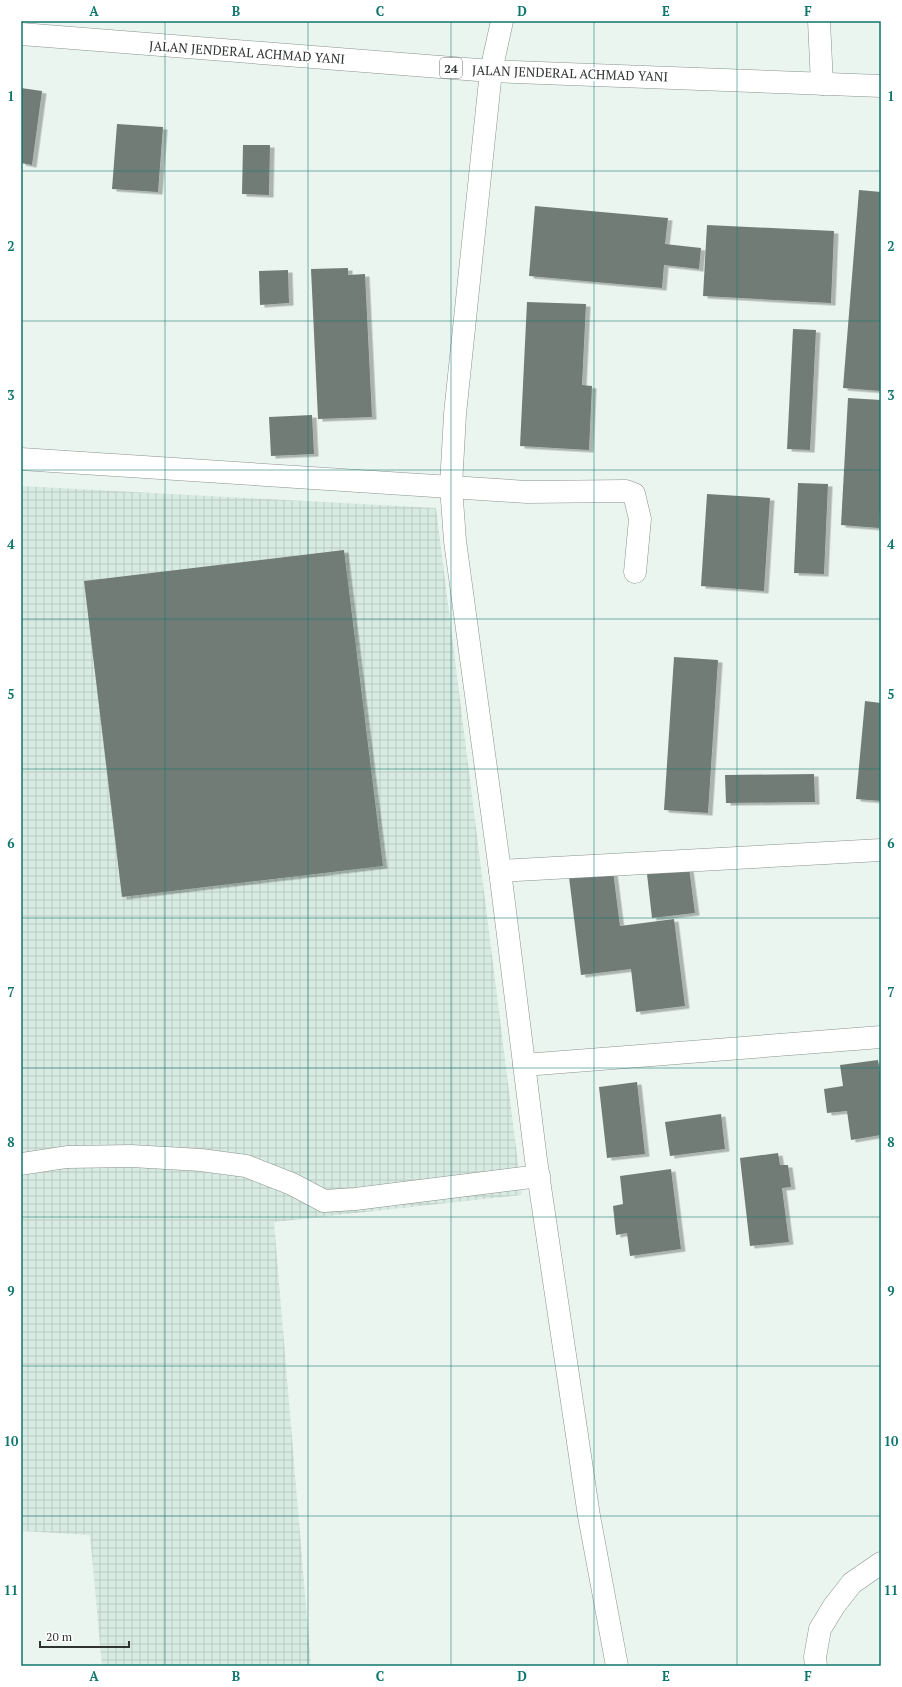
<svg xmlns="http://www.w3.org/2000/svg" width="902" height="1687" viewBox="0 0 902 1687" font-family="'PT Serif',serif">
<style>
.industrial{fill:url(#industrial-grid)}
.building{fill:#727c77;filter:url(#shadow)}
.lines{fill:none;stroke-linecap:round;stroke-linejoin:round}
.minor-casing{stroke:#89938e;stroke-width:23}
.major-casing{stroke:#89938e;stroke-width:23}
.highway-casing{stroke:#89938e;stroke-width:23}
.minor{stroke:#fff;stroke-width:22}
.major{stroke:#fff;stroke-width:22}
.highway{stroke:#fff;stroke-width:22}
.grid{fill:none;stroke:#0f766e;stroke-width:1;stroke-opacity:0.55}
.labels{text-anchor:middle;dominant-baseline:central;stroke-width:4;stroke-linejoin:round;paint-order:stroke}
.shield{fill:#fff;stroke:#6d706f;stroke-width:1}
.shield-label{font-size:12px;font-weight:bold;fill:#2f3331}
.street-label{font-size:13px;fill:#2f3331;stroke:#fff}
.neatline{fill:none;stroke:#0f766e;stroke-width:1.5}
.grid-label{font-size:13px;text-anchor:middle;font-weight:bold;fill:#0f766e}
</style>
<defs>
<pattern id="industrial-grid" width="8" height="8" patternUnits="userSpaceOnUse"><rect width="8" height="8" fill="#d8ebe2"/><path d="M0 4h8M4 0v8" fill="none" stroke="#bacac2"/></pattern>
<filter id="shadow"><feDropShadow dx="4.5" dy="2.5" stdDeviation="0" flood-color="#0004"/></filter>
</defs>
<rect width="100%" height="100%" fill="#eaf5ef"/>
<path class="industrial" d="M21 486 436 508 522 1195 274 1222 311 1666H102L90 1535 21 1531Z"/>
<g class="building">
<path d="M21 88 42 91 32 165 21 163Z"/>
<path d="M117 124 163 127 158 192 112 189Z"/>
<path d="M243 145H270L269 195 242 194Z"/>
<path d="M859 190 881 192V391L843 388Z"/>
<path d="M535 206 668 218 665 244 701 248 699 269 664 265 662 288 529 276Z"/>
<path d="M707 225 834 231 831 303 703 296Z"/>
<path d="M348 268V275L365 274 372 417 318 419 311 269Z"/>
<path d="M288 270 289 303 260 305 259 271Z"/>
<path d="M527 302 586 304 582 385 592 386 589 450 520 446Z"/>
<path d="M793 329 816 330 810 450 787 449Z"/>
<path d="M848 398 881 400V491L879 528 841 525Z"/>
<path d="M312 415 314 454 271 456 269 417Z"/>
<path d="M798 483 828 484 824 574 794 573Z"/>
<path d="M707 494 770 498 764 591 701 586Z"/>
<path d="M344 550 383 866 122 897 84 581Z"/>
<path d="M674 657 718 660 708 813 664 810Z"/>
<path d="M865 701 881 703V801L856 799Z"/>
<path d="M814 774 815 802 726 803 725 775Z"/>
<path d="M689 868 695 913 652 918 647 874Z"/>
<path d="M613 871 620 926 674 919 685 1006 636 1012 631 969 581 975 569 877Z"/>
<path d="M878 1060 881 1080V1135L851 1140 847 1111 827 1113 824 1089 843 1086 840 1065Z"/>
<path d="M637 1082 645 1154 607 1158 599 1087Z"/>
<path d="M721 1114 725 1149 670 1156 665 1122Z"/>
<path d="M778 1153 780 1165H788L791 1187 782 1188 789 1242 750 1246 740 1158Z"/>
<path d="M671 1169 681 1249 630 1256 627 1233 616 1235 613 1206 623 1204 620 1176Z"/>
</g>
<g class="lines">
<g class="minor-casing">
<g id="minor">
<path d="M819 21 822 84"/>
<path d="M491 71 502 21"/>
<path d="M21 459 527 492 626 491 634 494 640 519 635 572"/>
<path d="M500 871 881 850"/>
<path d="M524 1065 881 1037"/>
<path d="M21 1164 67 1157 131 1156 201 1160 246 1166 292 1184 324 1201 355 1199 539 1176"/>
<path d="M816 1666 815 1657 820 1629 834 1606 852 1583 881 1563"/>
</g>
</g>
<g class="major-casing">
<path id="major" d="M491 71 455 414 451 486 455 541 500 871 536 1160 589 1516 617 1666"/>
</g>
<g class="highway-casing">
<path id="highway" d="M21 34 491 71 881 86"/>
</g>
<use href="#minor" class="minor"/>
<use href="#major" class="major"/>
<use href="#highway" class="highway"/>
</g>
<path class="grid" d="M165 21V1666M308 21V1666M451 21V1666M594 21V1666M737 21V1666M21 171H881M21 321H881M21 470H881M21 619H881M21 769H881M21 918H881M21 1068H881M21 1217H881M21 1366H881M21 1516H881"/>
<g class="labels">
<rect class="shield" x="440" y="58" width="22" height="20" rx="3"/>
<g class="shield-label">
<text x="451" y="68">24</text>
</g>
<g class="street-label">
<text transform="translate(247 52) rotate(4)">JALAN JENDERAL ACHMAD YANI</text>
<text transform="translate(570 73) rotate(2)">JALAN JENDERAL ACHMAD YANI</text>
</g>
</g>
<rect width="902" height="1687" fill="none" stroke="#ffffff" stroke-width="44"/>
<path d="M40 1641v6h89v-6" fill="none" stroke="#2f3331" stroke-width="2"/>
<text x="46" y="1641" font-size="12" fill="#2f3331" stroke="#ffffff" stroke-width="3" paint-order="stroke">20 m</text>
<rect x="22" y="22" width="858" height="1643" class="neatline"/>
<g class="grid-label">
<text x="94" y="16">A</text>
<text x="236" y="16">B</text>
<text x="380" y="16">C</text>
<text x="522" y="16">D</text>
<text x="666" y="16">E</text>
<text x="808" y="16">F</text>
<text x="11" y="101">1</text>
<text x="891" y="101">1</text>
<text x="11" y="251">2</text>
<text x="891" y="251">2</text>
<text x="11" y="400">3</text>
<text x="891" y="400">3</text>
<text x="11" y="549">4</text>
<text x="891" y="549">4</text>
<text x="11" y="699">5</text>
<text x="891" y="699">5</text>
<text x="11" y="848">6</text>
<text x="891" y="848">6</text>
<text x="11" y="997">7</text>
<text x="891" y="997">7</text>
<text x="11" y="1147">8</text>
<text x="891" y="1147">8</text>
<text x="11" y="1296">9</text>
<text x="891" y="1296">9</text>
<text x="11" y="1446">10</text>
<text x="891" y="1446">10</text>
<text x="11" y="1595">11</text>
<text x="891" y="1595">11</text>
<text x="94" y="1681">A</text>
<text x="236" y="1681">B</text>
<text x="380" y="1681">C</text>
<text x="522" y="1681">D</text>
<text x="666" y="1681">E</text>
<text x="808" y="1681">F</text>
</g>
</svg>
